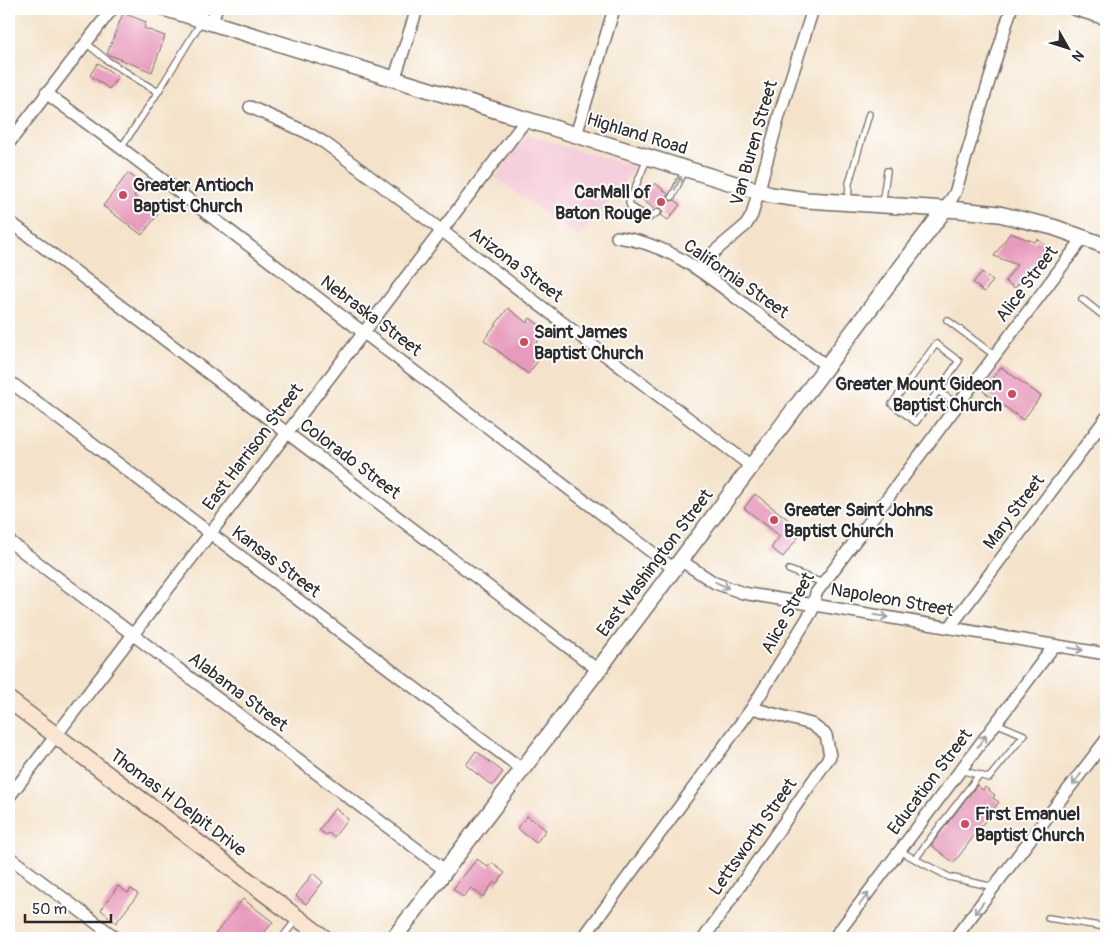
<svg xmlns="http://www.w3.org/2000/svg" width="1115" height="947" viewBox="0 0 1115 947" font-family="Pangolin,sans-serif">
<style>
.built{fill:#f5cfdb}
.building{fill:#e79abb}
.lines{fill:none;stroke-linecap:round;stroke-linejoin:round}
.service-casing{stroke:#716b63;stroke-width:8}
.minor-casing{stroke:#716b63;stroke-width:14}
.tertiary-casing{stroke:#716b63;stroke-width:18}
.secondary-casing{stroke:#716b63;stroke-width:19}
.service{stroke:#fff;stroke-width:5.5}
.minor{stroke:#fff;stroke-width:11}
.tertiary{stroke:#fff;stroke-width:15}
.secondary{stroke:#fce5d0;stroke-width:16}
.oneway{stroke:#a0a0a0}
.poi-dot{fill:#d1495b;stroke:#fff;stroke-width:2}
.labels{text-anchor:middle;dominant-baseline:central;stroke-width:4;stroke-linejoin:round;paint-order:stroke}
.street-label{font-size:18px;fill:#2b2b2b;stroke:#fff}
.poi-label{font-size:18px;font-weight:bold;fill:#2b2b2b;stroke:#fff;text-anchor:start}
</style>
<rect width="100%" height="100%" fill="#fff"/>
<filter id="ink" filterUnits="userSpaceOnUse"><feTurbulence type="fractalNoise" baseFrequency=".02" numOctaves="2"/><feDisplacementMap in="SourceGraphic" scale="10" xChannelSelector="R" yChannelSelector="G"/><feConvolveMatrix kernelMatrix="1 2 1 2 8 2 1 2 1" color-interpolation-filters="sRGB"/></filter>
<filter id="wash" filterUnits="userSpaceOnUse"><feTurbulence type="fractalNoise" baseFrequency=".0096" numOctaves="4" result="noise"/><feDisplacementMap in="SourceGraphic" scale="20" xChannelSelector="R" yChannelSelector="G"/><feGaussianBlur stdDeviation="1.12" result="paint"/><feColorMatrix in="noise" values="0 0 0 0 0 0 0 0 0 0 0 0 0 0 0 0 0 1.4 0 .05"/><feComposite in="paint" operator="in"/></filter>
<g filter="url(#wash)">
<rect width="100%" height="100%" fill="#f4e3ca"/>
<path class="built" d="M527 135 635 167 579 238 495 177Z"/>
<g id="blocks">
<g class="building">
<path d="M123 13 146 22 144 28 165 36 152 72 107 54Z"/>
<path d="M98 63 118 77 109 89 90 75Z"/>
<path d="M128 173 143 184 134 196 158 214 142 235 103 206Z"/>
<path d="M655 183 668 194 667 198 670 201 675 200 680 205 668 220 661 215 663 211 660 208 654 209 642 199Z"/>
<path d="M1010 233 1035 242 1037 239 1048 246 1015 288 1005 281 1017 265 994 256Z"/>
<path d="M982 272 993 281 984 292 973 283Z"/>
<path d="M508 308 527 323 530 318 546 330 535 345 545 352 528 374 484 340Z"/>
<path d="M1001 367 1041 396 1023 420 983 391Z"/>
<path d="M755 494 803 531 783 557 771 548 780 536 744 508Z"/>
<path d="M476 751 503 772 492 786 466 765Z"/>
<path d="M977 785 983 790 985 787 995 795 993 798 999 802 954 863 931 845Z"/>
<path d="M335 808 348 819 334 837 328 833 326 835 319 830Z"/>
<path d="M527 816 546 830 536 843 517 828Z"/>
<path d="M477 859 488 867 492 863 505 873 496 884 494 882 483 897 471 888 463 897 453 889Z"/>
<path d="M313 873 323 882 306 904 296 896Z"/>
<path d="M118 886 128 893 131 889 138 894 116 923 101 910Z"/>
<path d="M243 899 273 922 260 938H221L215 934Z"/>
</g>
</g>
</g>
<g filter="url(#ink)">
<use href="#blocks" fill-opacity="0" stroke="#716b63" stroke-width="1"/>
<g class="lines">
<g class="service-casing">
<g id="service">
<path d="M86 43 108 61 158 92 201 22"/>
<path d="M121 148 158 92"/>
<path d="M648 157 629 202 630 206 649 218 658 212"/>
<path d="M672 197 685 170"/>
<path d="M848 203 849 183 869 114"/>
<path d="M882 205 887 171"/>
<path d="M1082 299 1106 318"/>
<path d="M947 320 994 355"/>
<path d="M938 391 959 361 936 344 892 404 916 422 938 391 957 404"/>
<path d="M789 570 823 583"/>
<path d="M961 770 989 778 1024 735 996 723"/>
<path d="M900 851 949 877 994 887"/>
<path d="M915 859 979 775"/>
<path d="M1048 918 1106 927"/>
<path d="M282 938 296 920"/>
</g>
</g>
<g class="minor-casing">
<g id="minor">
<path d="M1073 9 1106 19"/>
<path d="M212 23 216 9"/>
<path d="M394 80 417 9"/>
<path d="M46 93 121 148 674 569"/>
<path d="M250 107 306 132 325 143 441 230 751 466"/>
<path d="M576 135 614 9"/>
<path d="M9 143 112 9"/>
<path d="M945 209 955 193 1011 9"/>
<path d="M9 221 598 670"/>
<path d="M617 237C668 243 707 275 747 306 774 326 800 347 827 366"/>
<path d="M700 270 715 251 746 225 752 215 779 116 813 9"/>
<path d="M9 381 523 770"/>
<path d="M9 541 446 871"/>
<path d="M680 560 715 583 743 593 1106 654"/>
<path d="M950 627 1106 418"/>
<path d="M9 797 526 120"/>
<path d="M9 857 116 938"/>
<path d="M583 938 752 708 812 611 816 593 1084 237"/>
<path d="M704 938 830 756 826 735 811 724 752 708"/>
<path d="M834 938 1054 646"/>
<path d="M955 938 1106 740"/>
</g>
</g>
<g class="tertiary-casing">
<g id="tertiary">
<path d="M167 9 771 195 807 200 960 210 999 214 1053 227 1106 246"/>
<path d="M394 938 598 670 945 209"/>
</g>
</g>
<g class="secondary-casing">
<path id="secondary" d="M9 700 324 938"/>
</g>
<use href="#service" class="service"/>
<use href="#minor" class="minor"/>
<use href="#tertiary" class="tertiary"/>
<use href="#secondary" class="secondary"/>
</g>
<defs><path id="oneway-shaft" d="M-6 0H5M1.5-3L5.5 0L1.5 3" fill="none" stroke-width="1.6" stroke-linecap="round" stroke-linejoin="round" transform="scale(1.25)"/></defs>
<g class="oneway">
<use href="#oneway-shaft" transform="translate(678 183) rotate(-64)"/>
<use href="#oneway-shaft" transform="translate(722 585) rotate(25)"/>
<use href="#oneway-shaft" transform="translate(881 616) rotate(9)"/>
<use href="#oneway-shaft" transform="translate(1076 649) rotate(9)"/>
<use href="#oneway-shaft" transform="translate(982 741) rotate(-53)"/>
<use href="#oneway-shaft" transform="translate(1077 779) rotate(127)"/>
<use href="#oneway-shaft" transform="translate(864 899) rotate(-53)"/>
<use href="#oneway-shaft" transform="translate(979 908) rotate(127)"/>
</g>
</g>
<g class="poi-dot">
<circle cx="123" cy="195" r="5"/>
<circle cx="661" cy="202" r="5"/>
<circle cx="524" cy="342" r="5"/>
<circle cx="1012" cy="394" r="5"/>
<circle cx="774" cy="520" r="5"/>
<circle cx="965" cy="824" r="5"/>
</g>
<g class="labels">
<g class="street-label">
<text transform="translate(637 134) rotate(17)">Highland Road</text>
<text transform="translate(754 143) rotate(-74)">Van Buren Street</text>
<text transform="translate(516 265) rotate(37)">Arizona Street</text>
<text transform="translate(736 279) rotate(35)">California Street</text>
<text transform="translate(1027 284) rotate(-53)">Alice Street</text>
<text transform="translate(371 316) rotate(37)">Nebraska Street</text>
<text transform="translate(253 447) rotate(-53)">East Harrison Street</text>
<text transform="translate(350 459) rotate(37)">Colorado Street</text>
<text transform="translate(1014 512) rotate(-53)">Mary Street</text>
<text transform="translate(276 562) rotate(37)">Kansas Street</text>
<text transform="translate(655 563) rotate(-53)">East Washington Street</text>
<text transform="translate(892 600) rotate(10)">Napoleon Street</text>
<text transform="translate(788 613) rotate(-61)">Alice Street</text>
<text transform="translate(238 692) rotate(37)">Alabama Street</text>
<text transform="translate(930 782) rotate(-53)">Education Street</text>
<text transform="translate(178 803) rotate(37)">Thomas H Delpit Drive</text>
<text transform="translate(753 837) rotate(-55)">Lettsworth Street</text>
</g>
<g class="poi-label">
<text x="133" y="185">Greater Antioch<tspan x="133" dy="21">Baptist Church</tspan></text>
<text x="651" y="192" text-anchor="end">CarMall of<tspan x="651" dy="21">Baton Rouge</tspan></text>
<text x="534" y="332">Saint James<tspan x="534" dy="21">Baptist Church</tspan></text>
<text x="1002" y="384" text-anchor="end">Greater Mount Gideon<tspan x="1002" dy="21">Baptist Church</tspan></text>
<text x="784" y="510">Greater Saint Johns<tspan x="784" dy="21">Baptist Church</tspan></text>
<text x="975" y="814">First Emanuel<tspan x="975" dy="21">Baptist Church</tspan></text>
</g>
</g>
<rect width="1115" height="947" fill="none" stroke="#fff" stroke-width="30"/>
<g transform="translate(1068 48) rotate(129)" stroke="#ffffff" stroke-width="4" paint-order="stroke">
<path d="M0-4L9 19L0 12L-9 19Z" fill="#2b2b2b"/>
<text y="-8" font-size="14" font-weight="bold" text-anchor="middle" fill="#2b2b2b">N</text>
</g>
<path d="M25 914v8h86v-8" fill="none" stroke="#2b2b2b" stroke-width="2.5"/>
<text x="32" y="914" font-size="15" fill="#2b2b2b" stroke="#ffffff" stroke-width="4" paint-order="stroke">50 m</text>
</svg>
